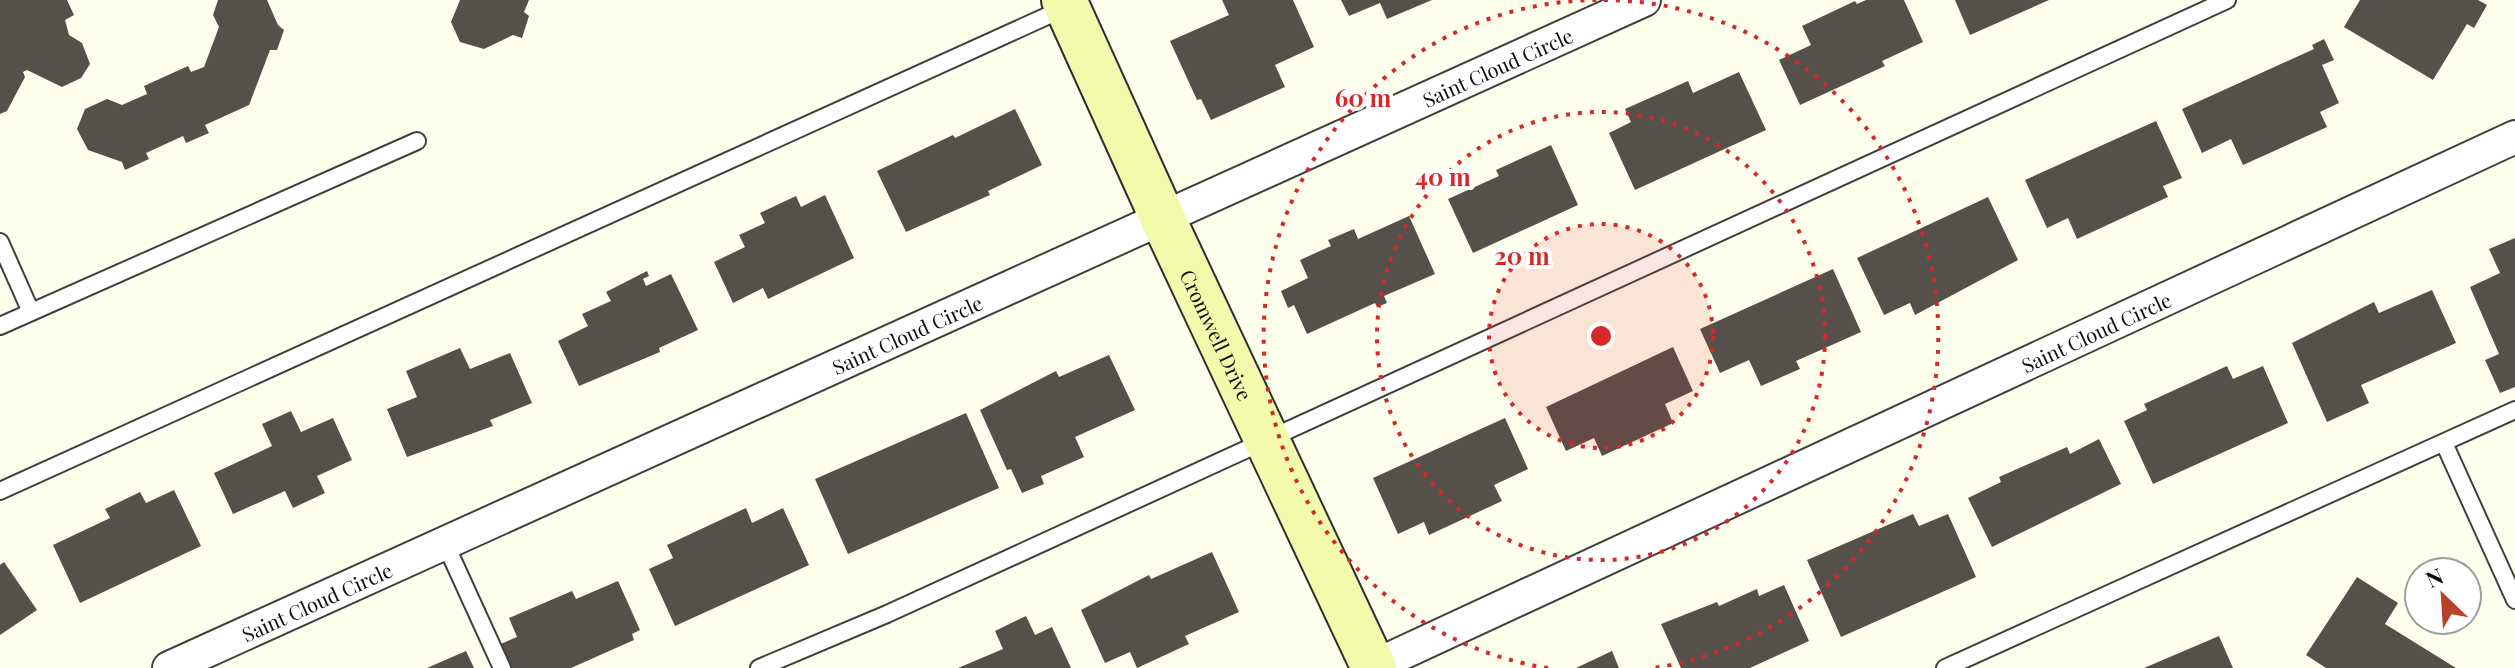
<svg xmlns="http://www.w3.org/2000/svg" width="2515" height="668" viewBox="0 0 2515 668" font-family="'Playfair Display',serif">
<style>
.building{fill:#55504a}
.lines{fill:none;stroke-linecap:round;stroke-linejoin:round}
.lane-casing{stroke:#404040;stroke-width:20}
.street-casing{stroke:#404040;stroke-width:36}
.secondary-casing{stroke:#2f2f2f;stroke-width:48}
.lane{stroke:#fff;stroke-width:16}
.street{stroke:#fff;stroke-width:32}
.secondary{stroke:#f2faac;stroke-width:44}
.ring{fill:none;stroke:#d62828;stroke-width:4;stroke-dasharray:4 8}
.labels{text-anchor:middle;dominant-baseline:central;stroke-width:8;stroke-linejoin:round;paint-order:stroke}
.street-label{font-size:20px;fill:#0d0d0d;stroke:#fff}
.centre{fill:#d62828;stroke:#fff;stroke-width:4}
.ring-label{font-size:24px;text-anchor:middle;font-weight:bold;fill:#d62828;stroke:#fff;stroke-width:8;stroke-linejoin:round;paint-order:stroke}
</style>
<rect width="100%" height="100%" fill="#fefeed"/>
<g class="building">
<path d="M0 0H67L74 15 65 20 69 35 82 43 90 64 81 78 62 87 27 70 23 72 25 77 7 111 0 114Z"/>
<path d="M218 0H267L278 25 284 30 277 50H270L249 105 205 125 209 133 186 143 183 136 146 153 149 159 125 170 122 162 88 150 77 129 85 109 107 99 122 105 147 94 144 86 188 66 191 72 204 67 219 27 213 15Z"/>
<path d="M460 0H529L524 12 529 16 522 38 513 35 484 49 460 42 451 22Z"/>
<path d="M1222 0H1293L1314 47 1275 65 1285 87 1211 120 1201 99 1197 100 1170 41 1229 15Z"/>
<path d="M1341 0H1432L1387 19 1380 3 1349 16Z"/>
<path d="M1866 0H1904L1923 42 1882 61 1885 66 1800 105 1779 60 1811 45 1802 26 1855 1 1857 4Z"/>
<path d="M1955 0H2049L1970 35Z"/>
<path d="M2360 0H2478L2487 5 2474 28 2467 24 2433 80 2344 27Z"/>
<path d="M2324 39 2334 60 2322 65 2339 103 2320 112 2327 127 2243 165 2231 139 2202 153 2182 109 2314 49 2312 45Z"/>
<path d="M1739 72 1766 130 1635 190 1609 133 1631 122 1625 109 1688 81 1693 93Z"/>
<path d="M1015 109 1042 165 988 191 990 195 906 232 877 171 953 135 955 138Z"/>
<path d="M2156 121 2182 178 2163 186 2168 197 2077 239 2068 218 2047 228 2025 180Z"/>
<path d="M1551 145 1578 205 1473 253 1448 199 1499 176 1496 170Z"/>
<path d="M825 195 854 258 768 299 763 288 733 303 714 262 745 247 739 235 765 223 760 213 796 196 801 207Z"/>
<path d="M1988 197 2018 260 1915 315 1910 303 1884 315 1857 258Z"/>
<path d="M1409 216 1435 274 1384 296 1387 303 1377 307 1375 303 1307 334 1294 305 1288 308 1281 291 1308 278 1300 260 1331 246 1328 240 1354 229 1358 239Z"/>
<path d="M2515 238V387L2500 393 2485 360 2499 354 2470 287 2500 273 2489 249Z"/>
<path d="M1833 269 1861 332 1796 361 1800 369 1761 386 1749 360 1720 373 1700 329Z"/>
<path d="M647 271 649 276 643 279 646 286 671 274 698 330 659 348 660 352 579 386 558 341 588 326 582 314 611 301 606 292Z"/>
<path d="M2432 290 2456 343 2361 385 2369 403 2327 422 2292 343 2374 302 2379 313Z"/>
<path d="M1673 347 1693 391 1665 404 1673 423 1602 456 1594 438 1566 451 1546 407Z"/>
<path d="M460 348 470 369 510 353 532 403 490 420 493 426 407 457 387 409 417 397 406 371Z"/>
<path d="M1109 355 1135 410 1075 437 1084 457 1041 476 1044 484 1022 493 1011 469 1007 470 980 410 1056 371 1059 377Z"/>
<path d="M2227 366 2233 379 2263 366 2288 423 2153 484 2124 421 2147 410 2144 404Z"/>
<path d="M291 411 301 432 333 418 352 460 317 476 325 493 293 508 285 491 233 514 214 473 272 446 262 424Z"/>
<path d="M966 413 999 488 848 554 815 479Z"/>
<path d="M1505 418 1528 469 1494 485 1502 501 1429 535 1424 522 1398 534 1373 478Z"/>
<path d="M2099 439 2121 484 1992 547 1968 498 2001 482 1999 477 2067 447 2070 454Z"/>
<path d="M174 490 201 546 80 603 53 545 110 518 105 509 140 492 146 503Z"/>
<path d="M746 508 752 523 783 508 809 565 675 626 649 569 673 558 667 545Z"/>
<path d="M1913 514 1919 526 1948 514 1976 577 1841 637 1807 560Z"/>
<path d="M1212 552 1239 612 1185 636 1189 644 1137 668 1130 652 1105 663 1081 610 1149 575 1151 579Z"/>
<path d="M4 562 37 610 0 635V565Z"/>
<path d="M2357 577 2398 603 2385 624 2456 668H2326L2306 655Z"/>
<path d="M618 581 640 630 632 634 634 640 571 668H505L496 646 517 637 509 618 572 591 576 599Z"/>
<path d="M1784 585 1809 641 1750 668H1681L1661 624 1717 602 1719 606 1757 589 1759 596Z"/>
<path d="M1026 616 1035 635 1052 627 1071 668H958L1003 649 995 631Z"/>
<path d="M2219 636 2233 668H2144Z"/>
<path d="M466 651 474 668H427Z"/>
<path d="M1612 651 1619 668H1576Z"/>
</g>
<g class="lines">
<g class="lane-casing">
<g id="lane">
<path d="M0 242 31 312"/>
<path d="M0 326 417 141"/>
<path d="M2444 443 2515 600"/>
<path d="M0 491 1067 7"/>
<path d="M445 543 502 668"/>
<path d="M759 668 887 614 2227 0"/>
<path d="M1945 668 2515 410"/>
</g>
</g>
<g class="street-casing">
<g id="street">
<path id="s1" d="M169 668 1644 0"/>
<path id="s2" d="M1370 668 2515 137"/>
</g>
</g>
<g class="secondary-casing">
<g id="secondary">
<path id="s3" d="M1064 0 1163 219 1374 668"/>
</g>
</g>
<use href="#lane" class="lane"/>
<use href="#street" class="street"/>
<use href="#secondary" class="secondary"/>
</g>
<circle cx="1601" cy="336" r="112" fill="#d62828" fill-opacity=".12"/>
<g class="ring">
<circle cx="1601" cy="336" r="112"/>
<circle cx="1601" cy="336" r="224"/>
<path d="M1548 668A336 336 0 0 1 1598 0M1604 0A336 336 0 0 1 1654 668"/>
</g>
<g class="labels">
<g class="street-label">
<text stroke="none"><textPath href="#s1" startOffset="1458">Saint Cloud Circle</textPath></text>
<text stroke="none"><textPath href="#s2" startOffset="800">Saint Cloud Circle</textPath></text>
<text stroke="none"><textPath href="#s1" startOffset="810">Saint Cloud Circle</textPath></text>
<text stroke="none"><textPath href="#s3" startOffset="368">Cromwell Drive</textPath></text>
<text stroke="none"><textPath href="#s1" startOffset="162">Saint Cloud Circle</textPath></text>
</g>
</g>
<circle cx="1601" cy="336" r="12" class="centre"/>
<g class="ring-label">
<text x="1363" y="107">60 m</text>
<text x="1443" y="186">40 m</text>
<text x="1522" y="265">20 m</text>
</g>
<g transform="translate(2443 596) rotate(335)"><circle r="38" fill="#ffffff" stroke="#9e9e9e" stroke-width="2"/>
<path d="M0-6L14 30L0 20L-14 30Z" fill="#b4432d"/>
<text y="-12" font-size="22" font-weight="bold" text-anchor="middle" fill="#0d0d0d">N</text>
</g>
</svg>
